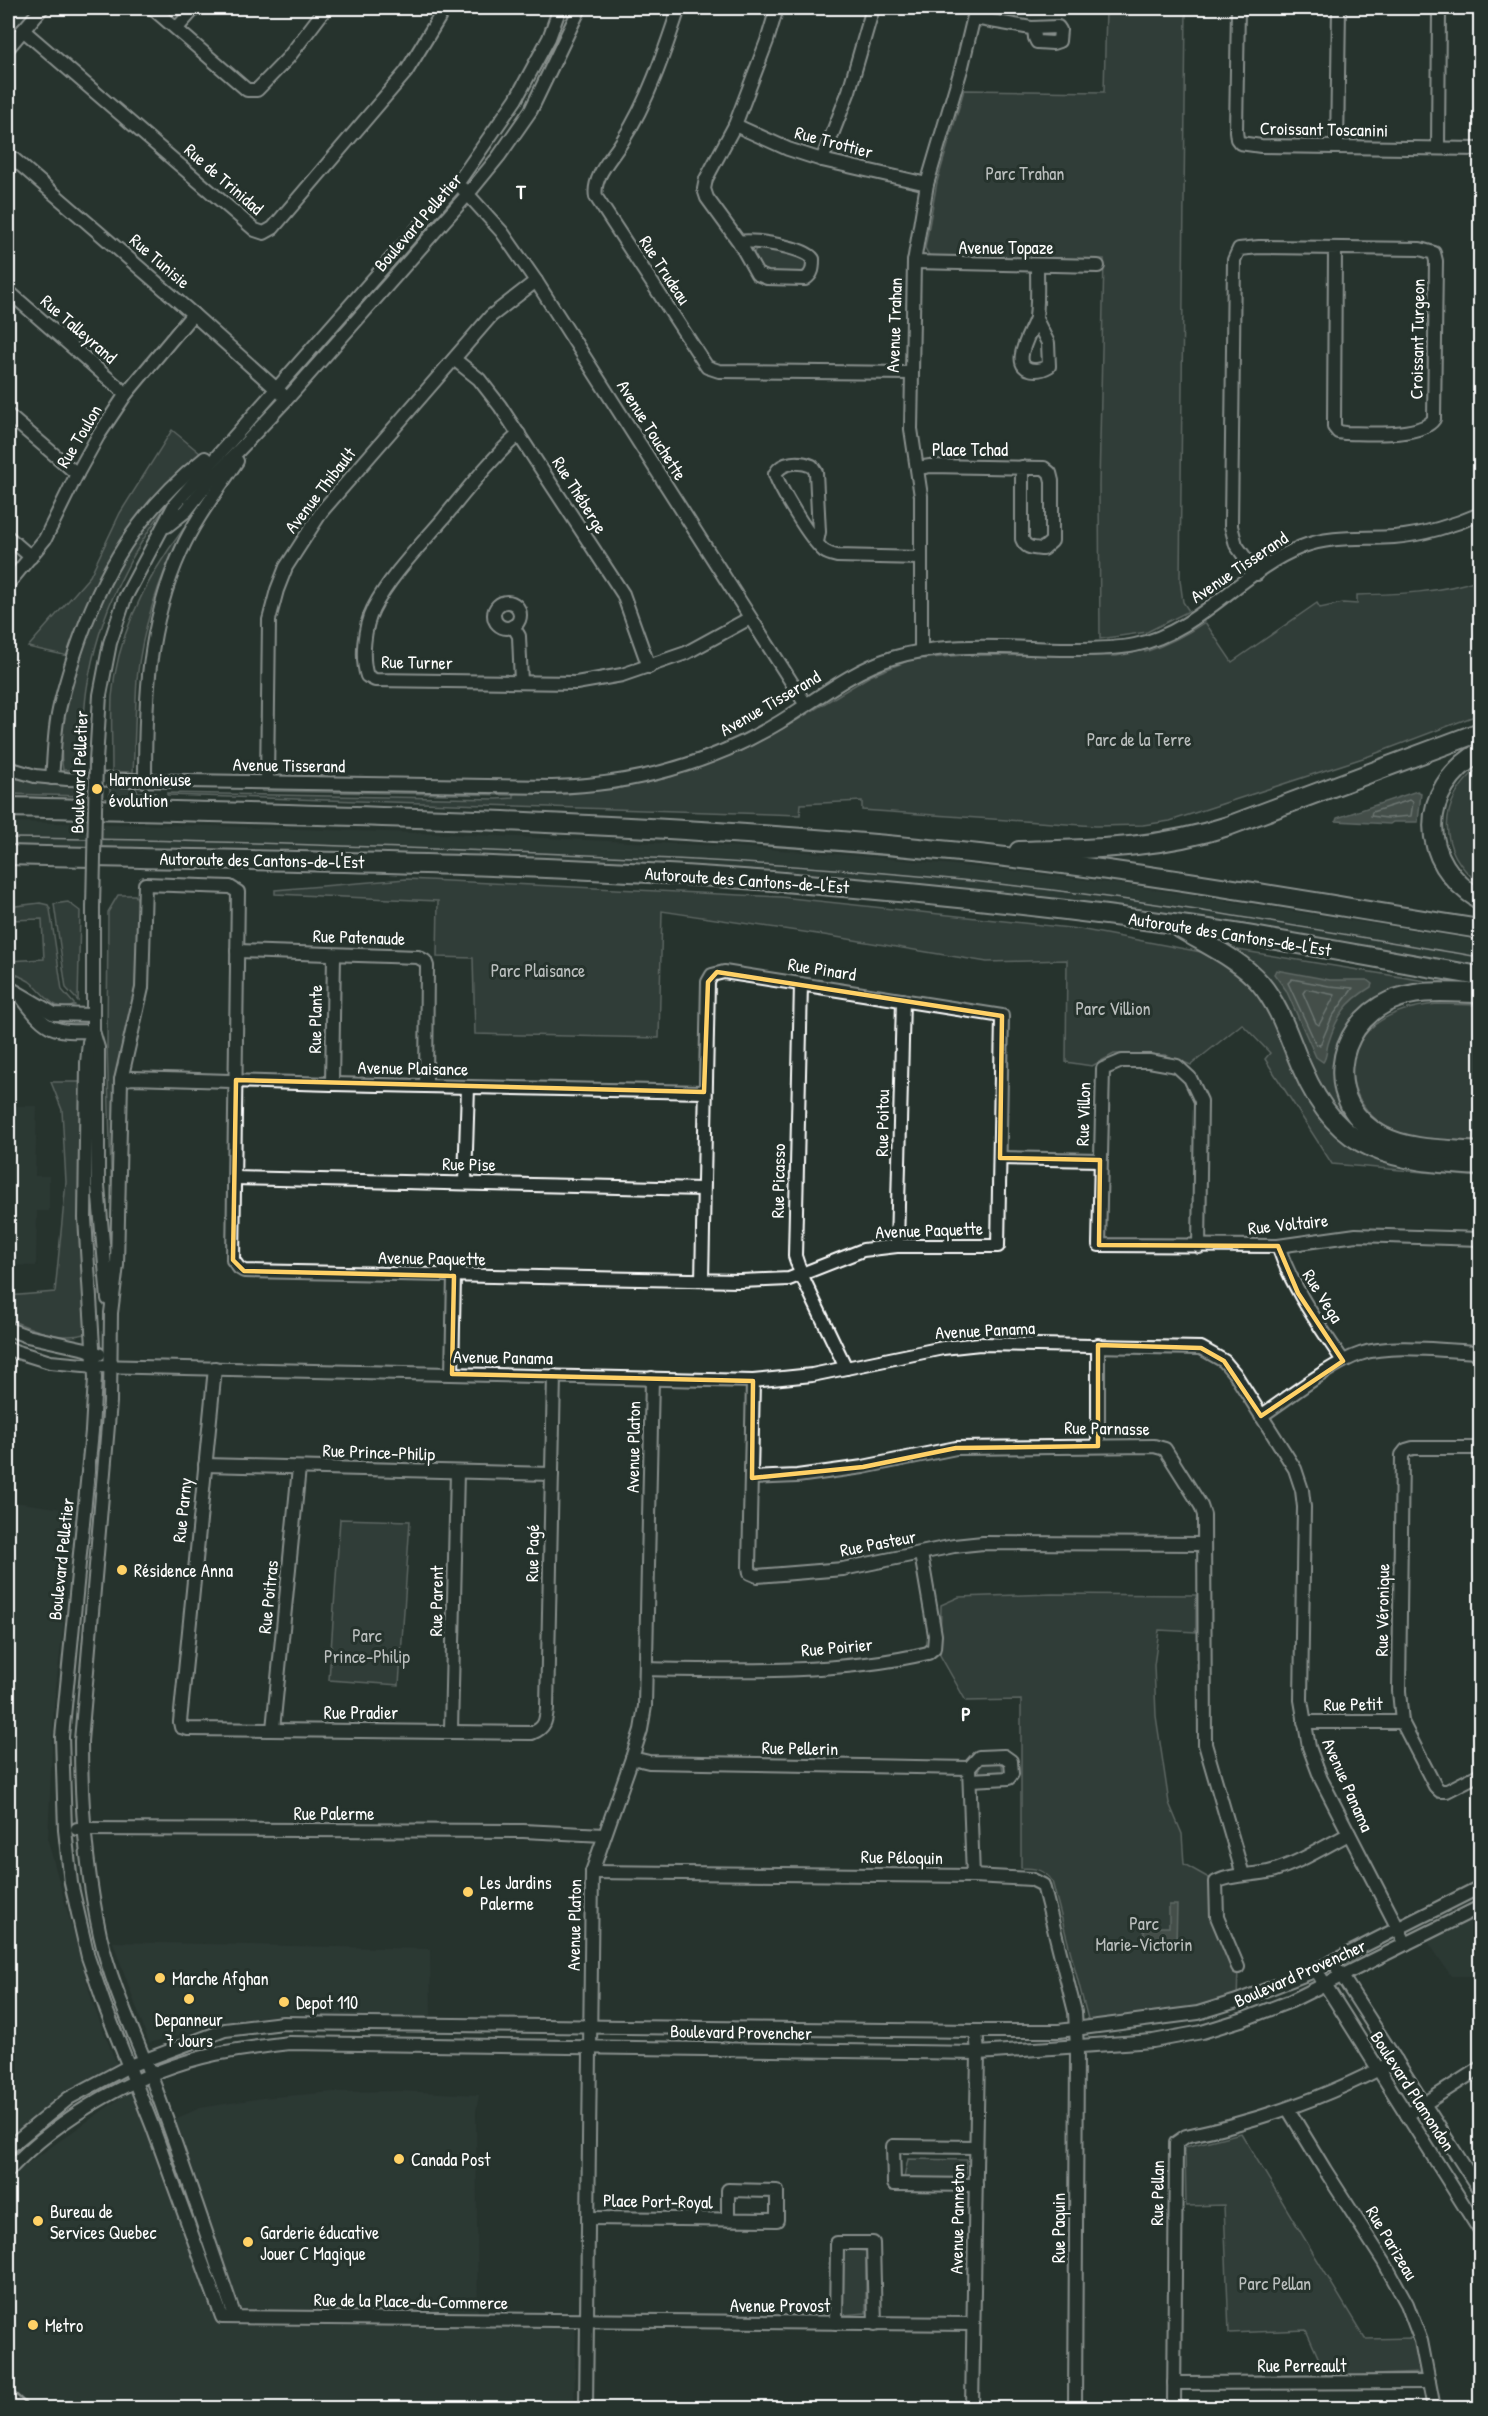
<svg xmlns="http://www.w3.org/2000/svg" width="1488" height="2416" viewBox="0 0 1488 2416" font-family="'Patrick Hand',sans-serif">
<style>
.built{fill:#333f3a}
.green{fill:#3e4944;stroke:#9ea4a2;stroke-width:1.5}
.water{fill:#67706c;stroke:#a4a9a7;stroke-width:1.5}
.lines{fill:none;stroke-linecap:round;stroke-linejoin:round}
.shore{stroke:#c2c6c4;stroke-width:1.5}
.minor-casing{stroke:#fff;stroke-width:16}
.major-casing{stroke:#fff;stroke-width:20}
.highway-casing{stroke:#fff;stroke-width:22}
.minor{stroke:#26332d;stroke-width:12}
.major{stroke:#26332d;stroke-width:15}
.highway{stroke:#26332d;stroke-width:18}
.tram{stroke:#fff;stroke-width:1.5}
.minor-bridge-casing{stroke:#fff;stroke-width:16;stroke-linecap:butt}
.minor-bridge{stroke:#26332d;stroke-width:12}
.marked{fill:none;stroke:#ffd166;stroke-width:4.5;stroke-linejoin:round}
.poi-dot{fill:#ffd166;stroke:#26332d;stroke-width:2}
.labels{text-anchor:middle;dominant-baseline:central;stroke-width:6;stroke-linejoin:round;paint-order:stroke}
.street-label{font-size:18px;fill:#fff;stroke:#26332d}
.park-label{font-size:18px;fill:#bbbfbe;stroke:#26332d}
.poi-label{font-size:18px;fill:#fff;stroke:#26332d;text-anchor:start}
.neighbourhood-label{font-size:20px;font-weight:bold;fill:#fff;stroke:#26332d}
</style>
<rect width="100%" height="100%" fill="#26332d"/>
<filter id="ink" filterUnits="userSpaceOnUse"><feTurbulence type="fractalNoise" baseFrequency=".0167" numOctaves="2"/><feDisplacementMap in="SourceGraphic" scale="12" xChannelSelector="R" yChannelSelector="G"/><feConvolveMatrix kernelMatrix="1 2 1 2 8 2 1 2 1" color-interpolation-filters="sRGB"/></filter>
<g filter="url(#ink)">
<g class="built">
<path d="M8 8H38L8 41Z"/>
<path d="M8 822 213 826 473 835 723 846 861 856 1014 871 1132 886 1480 941V965L1217 920 955 886 790 872 626 863 253 848 8 846Z"/>
<path d="M8 1106H37L35 1176H49V1211H37L36 1266 8 1265Z"/>
<path d="M8 1501 77 1511 54 1703 48 1841 93 2004 117 2065 69 2090 8 2143Z"/>
<path d="M1480 1914V1976H1451L1427 1940Z"/>
<path d="M113 1942 430 1949 431 2017 285 2014 235 2020 149 2043Z"/>
<path d="M136 2087 152 2129 200 2108 262 2098 333 2092 401 2091 479 2095 476 2111 478 2328 576 2327 574 2408H33L8 2385V2184L24 2166Z"/>
</g>
<g class="green">
<path d="M1106 8H1186L1180 580 1183 602 1189 611 1147 632 1100 639 1099 486 1104 259 930 257 925 248 937 182 964 90 1104 92Z"/>
<path d="M763 247 804 257 807 268 803 275 764 274 752 256 756 249Z"/>
<path d="M172 430 200 453 144 510 104 566 68 656 28 647 90 576 120 513Z"/>
<path d="M178 490C131 550 99 611 87 688 83 714 83 743 82 770H63C57 734 67 696 78 662 83 645 88 627 95 610 113 565 144 523 178 490Z"/>
<path d="M184 528C161 574 142 627 137 679 135 710 135 741 133 772H112C112 747 111 722 112 697 117 635 147 577 184 528Z"/>
<path d="M1480 579V714L1369 756 1170 821 1143 825 1096 826 862 810V801L801 804 800 815 167 795V793L497 799 514 798V795L262 791 261 789 553 793 615 789 667 778 739 752 777 732 870 676 910 660 963 655 1116 656 1133 653 1144 647 1145 652C1167 645 1186 635 1205 622L1232 662 1317 603 1320 608 1343 603 1357 604V595C1399 594 1440 593 1480 579Z"/>
<path d="M1480 767V884C1436 851 1437 800 1480 767Z"/>
<path d="M8 777 50 785 83 786V796L8 794Z"/>
<path d="M110 787H135L138 792 155 793V795L110 796Z"/>
<path d="M406 879 781 897 1079 929 1201 952 1231 967 1252 985 1271 1008 1343 1139 1395 1165 1480 1174V1177L1332 1164 1265 1059 1270 1053 1242 1024 1191 1065 1165 1055 1137 1054H1114L1092 1066 1066 1062 1067 960 987 962 824 935 662 911 659 1038 475 1034 473 958 437 957 438 901 275 894V890Z"/>
<path d="M118 895H135L138 900V988L116 1078 113 1238 107 1045 108 912Z"/>
<path d="M68 902 80 911 78 1001 66 988 54 904Z"/>
<path d="M40 903 48 905 50 909 62 990 75 1005C55 1016 43 991 29 981 22 977 15 974 8 970V961L44 959 42 919 8 920V907Z"/>
<path d="M1232 949 1425 981V987L1403 991 1338 1055 1366 1134 1336 1116Z"/>
<path d="M1438 1004 1480 1005V1143C1452 1140 1416 1142 1390 1129 1355 1111 1337 1063 1367 1032 1385 1012 1413 1006 1438 1004Z"/>
<path d="M51 1082H80L79 1212 87 1329 85 1334C59 1341 31 1329 8 1319V1296L55 1292 66 1182 62 1110Z"/>
<path d="M340 1519 410 1521 399 1685 329 1680Z"/>
<path d="M1052 1594 1196 1595V1632L1159 1630 1154 1665 1156 1716 1169 1803 1182 1834 1184 1864 1216 1882 1217 1917 1238 1967 1237 2001 1089 2023 1052 1881C1044 1869 1035 1868 1021 1868V1700L966 1701 940 1655 941 1605 959 1597Z"/>
<path d="M981 1762 999 1763 1002 1765 1003 1771 981 1774 977 1769Z"/>
<path d="M1241 2133 1365 2339 1414 2338 1422 2373 1327 2377 1306 2330 1229 2333 1224 2205 1186 2206 1185 2147Z"/>
<path d="M908 2159 967 2160 965 2181 904 2178Z"/>
<path d="M844 2249 866 2251V2313L843 2315Z"/>
</g>
<g class="water">
<path d="M1417 791 1421 793 1418 822H1393L1390 824 1336 821 1337 818Z"/>
<path d="M1276 970 1330 980H1367L1372 984 1371 987C1346 1002 1337 1015 1328 1044 1326 1051 1327 1057 1323 1062L1316 1057 1286 990 1274 974Z"/>
<path d="M1169 1905H1177L1176 1944H1144V1927H1169Z"/>
</g>
<g class="lines">
<g class="shore">
<path d="M1410 800 1413 802 1411 816 1387 818 1371 816 1372 812Z"/>
<path d="M1292 979 1329 986 1353 988 1332 1017 1320 1045 1316 1044 1288 983Z"/>
<path d="M1306 989 1335 995 1319 1025 1316 1023 1303 993Z"/>
</g>
<g class="minor-casing">
<g id="minor">
<path d="M152 8 247 90H257L288 58 326 8"/>
<path d="M679 8C665 50 648 102 623 140 613 157 592 176 596 197L707 367 719 371 911 373"/>
<path d="M1238 8 1236 131 1237 139 1240 143 1261 146 1480 149"/>
<path d="M974 18 1031 28 1058 27 1060 30 1059 41 1053 43 1037 42 1035 38 1034 28"/>
<path d="M177 28 195 8"/>
<path d="M23 30 255 230 264 233 273 228 406 72 445 8"/>
<path d="M8 48 42 8"/>
<path d="M735 125 788 149 822 160 927 184"/>
<path d="M1337 147 1339 8"/>
<path d="M1438 148 1439 8"/>
<path d="M8 154 193 314 282 394"/>
<path d="M822 160 849 91 873 8"/>
<path d="M463 189 502 232 536 281 806 705"/>
<path d="M739 242C752 239 805 247 813 259 813 268 813 274 805 279L767 278 757 274 739 242 707 198 704 189 706 179 735 125 767 41 777 8"/>
<path d="M914 262 1098 266"/>
<path d="M8 291 126 394"/>
<path d="M1036 319 1048 343 1049 366C1044 369 1041 370 1036 370 1004 370 1035 327 1036 317 1038 300 1037 282 1037 265"/>
<path d="M454 359 479 379 500 406 623 594 649 667"/>
<path d="M8 415 77 474"/>
<path d="M519 434C491 459 467 490 443 519 419 547 390 576 373 609 364 627 361 658 367 676L375 680 576 683 622 675 686 653 750 618"/>
<path d="M918 468 930 466 1044 468 1050 473 1052 481V541L1043 549C1033 548 1026 549 1022 539V467"/>
<path d="M167 526 186 511 208 483 287 399 468 194 499 156 531 110 580 8"/>
<path d="M8 537 31 557"/>
<path d="M817 542 819 532 816 472 812 466C800 461 782 461 775 474 781 491 810 539 824 551 827 553 833 555 837 556L921 558"/>
<path d="M1257 574 1236 545 1231 526 1234 260 1239 249 1259 247 1420 249 1434 253 1436 261 1434 419C1421 438 1366 433 1345 433L1338 432 1334 427 1335 248"/>
<path d="M8 584 45 539 77 474 98 436 126 394 193 314"/>
<circle cx="507" cy="615" r="13"/>
<path d="M513 626 519 636 521 682"/>
<path d="M921 651V496L911 429 914 262 927 184 962 66 976 8"/>
<path d="M96 761 100 695 110 643 125 598 175 504 457 184 516 99 549 38 560 8"/>
<path d="M8 768 35 776 67 779 552 787C632 785 711 764 780 722 816 700 851 671 892 658 950 640 1015 649 1075 649 1095 649 1115 649 1135 645 1201 631 1240 571 1301 547 1331 535 1362 539 1394 537 1422 535 1455 525 1480 514"/>
<path d="M52 778C54 758 54 735 58 715 62 694 69 673 75 653 102 572 138 511 205 458"/>
<path d="M145 781C145 700 147 626 181 551 195 519 218 490 237 461"/>
<path d="M267 782 269 620 277 590 286 567 322 511 491 316 536 281"/>
<path d="M93 908V1031L98 1048V1186L108 1299"/>
<path d="M237 951 418 957 425 961 427 966 426 1086"/>
<path d="M801 984 795 1256 801 1274 846 1368"/>
<path d="M8 987 54 1014 92 1015"/>
<path d="M23 999C47 1031 53 1032 93 1031"/>
<path d="M93 1031 89 1042 87 1063 85 1218 95 1378 92 1431 62 1737 65 1830 71 1883 88 1957 106 2009 152 2125 222 2317 973 2324"/>
<path d="M121 1080 132 1078 332 1084 704 1092"/>
<path d="M332 1084 334 955"/>
<path d="M1000 1158 1100 1160"/>
<path d="M235 1178 703 1189"/>
<path d="M465 1181 468 1087"/>
<path d="M897 1246 903 1000"/>
<path d="M1278 1246C1293 1290 1318 1323 1343 1361"/>
<path d="M1199 1247 1201 1101 1190 1078 1177 1066 1149 1061H1122L1103 1069 1099 1245 1278 1246 1356 1235 1480 1239"/>
<path d="M8 1329 27 1336 86 1349 99 1354"/>
<path d="M8 1349 50 1362 95 1366 753 1381 812 1375 943 1348 980 1344 1201 1348 1224 1361 1235 1374 1295 1469 1302 1490 1304 1507 1301 1700 1309 1747 1321 1779 1406 1944"/>
<path d="M215 1368 180 1722 181 1727 188 1729 532 1733C545 1728 546 1721 547 1708L554 1376"/>
<path d="M452 1374 454 1276"/>
<path d="M753 1381 749 1567 750 1573 757 1576 843 1569 954 1546 983 1543 1204 1544"/>
<path d="M1261 1416C1288 1398 1332 1363 1360 1354 1391 1343 1446 1351 1480 1352"/>
<path d="M1098 1446V1345"/>
<path d="M1480 1448H1413L1406 1450 1402 1455 1399 1691 1402 1722 1435 1786 1440 1791H1447L1480 1774"/>
<path d="M205 1465 552 1474"/>
<path d="M752 1478 797 1476 863 1467 956 1448 1154 1446 1165 1449 1201 1506 1204 1515 1205 1744 1243 1875"/>
<path d="M646 1669C735 1671 841 1674 928 1653L934 1648 935 1635 921 1554"/>
<path d="M1304 1722H1402"/>
<path d="M273 1729 299 1468"/>
<path d="M451 1730 457 1472"/>
<path d="M632 1758 649 1762 969 1768 973 1876"/>
<path d="M969 1768 979 1757 1004 1756 1011 1761 1012 1774 1009 1778 970 1780"/>
<path d="M77 1829 523 1831 604 1835"/>
<path d="M592 1872 973 1876 1031 1879 1043 1885 1075 2012 1077 2048 1075 2408"/>
<path d="M1238 1967 1217 1917 1216 1882C1233 1873 1254 1876 1272 1871 1299 1863 1324 1847 1349 1834"/>
<path d="M1316 1970 1480 2231"/>
<path d="M1338 1970 1480 2191"/>
<path d="M1288 2109 1325 2170 1384 2262 1407 2304 1421 2341 1434 2408"/>
<path d="M1407 2115 1480 2068"/>
<path d="M8 2148 69 2098 129 2066 225 2030 283 2023 976 2031H1059L1198 2013 1237 2001 1312 1972 1480 1887"/>
<path d="M8 2171C60 2115 141 2070 216 2054 240 2049 265 2046 289 2043L978 2053 1153 2041 1202 2032 1244 2019 1291 2001 1480 1907"/>
<path d="M976 2185 894 2184 893 2146 976 2147"/>
<path d="M588 2218 777 2220V2191L728 2190V2220"/>
<path d="M235 2317C207 2237 181 2156 151 2076 133 2030 111 1984 100 1935 86 1871 81 1807 81 1741L110 1402 111 1313 117 1265 121 1080 142 988 145 884 230 887 238 892 233 1260 239 1268 244 1271 740 1281 789 1279 863 1250 897 1246H998L1002 1016 724 972 712 975 708 982 702 1280"/>
<path d="M836 2323 837 2243H873L875 2324"/>
<path d="M1174 2383 1429 2382"/>
<path d="M586 2408 592 1872 632 1758 641 1730 645 1706 652 1378"/>
<path d="M972 2408 978 2053 976 2031"/>
<path d="M1174 2408 1176 2143 1186 2136C1258 2121 1331 2096 1396 2060"/>
</g>
</g>
<g class="major-casing">
<path id="major" d="M8 2399 18 2408"/>
</g>
<g class="highway-casing">
<g id="highway">
<path d="M1480 752C1417 790 1418 862 1480 900"/>
<path d="M8 807C314 815 623 819 929 849 1114 866 1297 900 1480 929"/>
<path d="M1019 851C1092 849 1158 849 1228 826L1480 732"/>
<path d="M8 855C270 862 533 861 795 883 934 894 1072 909 1209 929 1300 943 1390 961 1480 976"/>
<path d="M1181 929C1207 945 1239 959 1260 983 1281 1008 1289 1039 1302 1068 1340 1157 1394 1160 1480 1166"/>
<path d="M1480 993C1450 993 1419 988 1390 1001 1333 1026 1323 1106 1382 1136 1411 1151 1448 1149 1480 1152"/>
</g>
</g>
<use href="#minor" class="minor"/>
<use href="#major" class="major"/>
<use href="#highway" class="highway"/>
<path class="tram" d="M8 838C119 839 231 842 342 846 568 853 793 861 1017 886 1173 903 1327 932 1480 957"/>
<g class="minor-bridge-casing">
<path id="minor-bridge" d="M93 908 96 761"/>
</g>
<use href="#minor-bridge" class="minor-bridge"/>
</g>
</g>
<path d="M0 0H1488V2416H0ZM717 972 1002 1016 1000 1158 1100 1160 1099 1245 1278 1246 1298 1293 1343 1361 1261 1416 1224 1361 1201 1348 1098 1345V1446L956 1448 863 1467 752 1478 753 1381 452 1374 454 1276 244 1271 233 1260 236 1080 704 1092 708 982Z" fill="#26332d" fill-opacity=".55" fill-rule="evenodd"/>
<path class="marked" d="M717 972 1002 1016 1000 1158 1100 1160 1099 1245 1278 1246 1298 1293 1343 1361 1261 1416 1224 1361 1201 1348 1098 1345V1446L956 1448 863 1467 752 1478 753 1381 452 1374 454 1276 244 1271 233 1260 236 1080 704 1092 708 982Z"/>
<g class="poi-dot">
<circle cx="97" cy="789" r="6"/>
<circle cx="122" cy="1570" r="6"/>
<circle cx="468" cy="1892" r="6"/>
<circle cx="160" cy="1978" r="6"/>
<circle cx="189" cy="1999" r="6"/>
<circle cx="284" cy="2002" r="6"/>
<circle cx="399" cy="2159" r="6"/>
<circle cx="38" cy="2221" r="6"/>
<circle cx="248" cy="2242" r="6"/>
<circle cx="33" cy="2325" r="6"/>
</g>
<g class="labels">
<g class="street-label">
<text transform="translate(1324 129) rotate(1)">Croissant Toscanini</text>
<text transform="translate(834 142) rotate(15)">Rue Trottier</text>
<text transform="translate(224 179) rotate(41)">Rue de Trinidad</text>
<text transform="translate(418 222) rotate(-49)">Boulevard Pelletier</text>
<text x="1006" y="247">Avenue Topaze</text>
<text transform="translate(160 261) rotate(41)">Rue Tunisie</text>
<text transform="translate(665 270) rotate(57)">Rue Trudeau</text>
<text transform="translate(894 325) rotate(-88)">Avenue Trahan</text>
<text transform="translate(79 329) rotate(41)">Rue Talleyrand</text>
<text transform="translate(1417 339) rotate(-89)">Croissant Turgeon</text>
<text transform="translate(652 430) rotate(58)">Avenue Touchette</text>
<text transform="translate(79 436) rotate(-59)">Rue Toulon</text>
<text x="970" y="449">Place Tchad</text>
<text transform="translate(320 490) rotate(-52)">Avenue Thibault</text>
<text transform="translate(580 495) rotate(58)">Rue Théberge</text>
<text transform="translate(1239 567) rotate(-34)">Avenue Tisserand</text>
<text transform="translate(417 662) rotate(1)">Rue Turner</text>
<text transform="translate(770 703) rotate(-30)">Avenue Tisserand</text>
<text transform="translate(289 765) rotate(1)">Avenue Tisserand</text>
<text transform="translate(79 772) rotate(-88)">Boulevard Pelletier</text>
<text transform="translate(262 860) rotate(1)">Autoroute des Cantons-de-l'Est</text>
<text transform="translate(747 880) rotate(4)">Autoroute des Cantons-de-l'Est</text>
<text transform="translate(1230 934) rotate(9)">Autoroute des Cantons-de-l'Est</text>
<text transform="translate(359 937) rotate(2)">Rue Patenaude</text>
<text transform="translate(822 969) rotate(9)">Rue Pinard</text>
<text transform="translate(315 1019) rotate(-89)">Rue Plante</text>
<text transform="translate(413 1068) rotate(1)">Avenue Plaisance</text>
<text transform="translate(1083 1114) rotate(-88)">Rue Villon</text>
<text transform="translate(882 1123) rotate(-89)">Rue Poitou</text>
<text transform="translate(469 1164) rotate(1)">Rue Pise</text>
<text transform="translate(778 1181) rotate(-89)">Rue Picasso</text>
<text transform="translate(1288 1224) rotate(-6)">Rue Voltaire</text>
<text transform="translate(929 1230) rotate(-2)">Avenue Paquette</text>
<text transform="translate(432 1258) rotate(1)">Avenue Paquette</text>
<text transform="translate(1323 1296) rotate(58)">Rue Vega</text>
<text transform="translate(985 1330) rotate(-3)">Avenue Panama</text>
<text transform="translate(503 1357) rotate(1)">Avenue Panama</text>
<text transform="translate(1107 1428) rotate(1)">Rue Parnasse</text>
<text transform="translate(633 1447) rotate(-89)">Avenue Platon</text>
<text transform="translate(379 1452) rotate(2)">Rue Prince-Philip</text>
<text transform="translate(182 1510) rotate(-84)">Rue Parny</text>
<text transform="translate(878 1543) rotate(-11)">Rue Pasteur</text>
<text transform="translate(532 1553) rotate(-89)">Rue Pagé</text>
<text transform="translate(61 1559) rotate(-84)">Boulevard Pelletier</text>
<text transform="translate(268 1597) rotate(-84)">Rue Poitras</text>
<text transform="translate(436 1601) rotate(-89)">Rue Parent</text>
<text transform="translate(1382 1610) rotate(-89)">Rue Véronique</text>
<text transform="translate(837 1647) rotate(-5)">Rue Poirier</text>
<text transform="translate(1353 1704) rotate(-1)">Rue Petit</text>
<text x="361" y="1712">Rue Pradier</text>
<text transform="translate(800 1748) rotate(1)">Rue Pellerin</text>
<text transform="translate(1348 1785) rotate(66)">Avenue Panama</text>
<text x="334" y="1813">Rue Palerme</text>
<text transform="translate(902 1857) rotate(1)">Rue Péloquin</text>
<text transform="translate(574 1925) rotate(-89)">Avenue Platon</text>
<text transform="translate(1300 1973) rotate(-24)">Boulevard Provencher</text>
<text transform="translate(741 2032) rotate(1)">Boulevard Provencher</text>
<text transform="translate(1413 2091) rotate(57)">Boulevard Plamondon</text>
<text transform="translate(1157 2193) rotate(-89)">Rue Pellan</text>
<text transform="translate(658 2201) rotate(1)">Place Port-Royal</text>
<text transform="translate(957 2219) rotate(-89)">Avenue Panneton</text>
<text transform="translate(1058 2228) rotate(-90)">Rue Paquin</text>
<text transform="translate(1392 2243) rotate(59)">Rue Parizeau</text>
<text transform="translate(411 2301) rotate(1)">Rue de la Place-du-Commerce</text>
<text x="780" y="2305">Avenue Provost</text>
<text x="1302" y="2365">Rue Perreault</text>
</g>
<g class="park-label">
<text x="1025" y="173">Parc Trahan</text>
<text x="1139" y="739">Parc de la Terre</text>
<text x="538" y="970">Parc Plaisance</text>
<text x="1113" y="1008">Parc Villion</text>
<text x="367" y="1635">Parc<tspan x="367" dy="21">Prince-Philip</tspan></text>
<text x="1144" y="1923">Parc<tspan x="1144" dy="21">Marie-Victorin</tspan></text>
<text x="1275" y="2283">Parc Pellan</text>
</g>
<g class="poi-label">
<text x="109" y="779">Harmonieuse<tspan x="109" dy="21">évolution</tspan></text>
<text x="134" y="1570">Résidence Anna</text>
<text x="480" y="1882">Les Jardins<tspan x="480" dy="21">Palerme</tspan></text>
<text x="172" y="1978">Marche Afghan</text>
<text x="296" y="2002">Depot 110</text>
<text x="189" y="2019" text-anchor="middle">Depanneur<tspan x="189" dy="21">7 Jours</tspan></text>
<text x="411" y="2159">Canada Post</text>
<text x="50" y="2211">Bureau de<tspan x="50" dy="21">Services Quebec</tspan></text>
<text x="260" y="2232">Garderie éducative<tspan x="260" dy="21">Jouer C Magique</tspan></text>
<text x="45" y="2325">Metro</text>
</g>
<g class="neighbourhood-label">
<text x="521" y="191">T</text>
<text x="966" y="1713">P</text>
</g>
</g>
<rect width="1488" height="2416" fill="none" stroke="#26332d" stroke-width="30"/>
<rect x="15" y="15" width="1458" height="2386" fill="none" stroke="#fff" stroke-width="2" filter="url(#ink)"/>
</svg>
